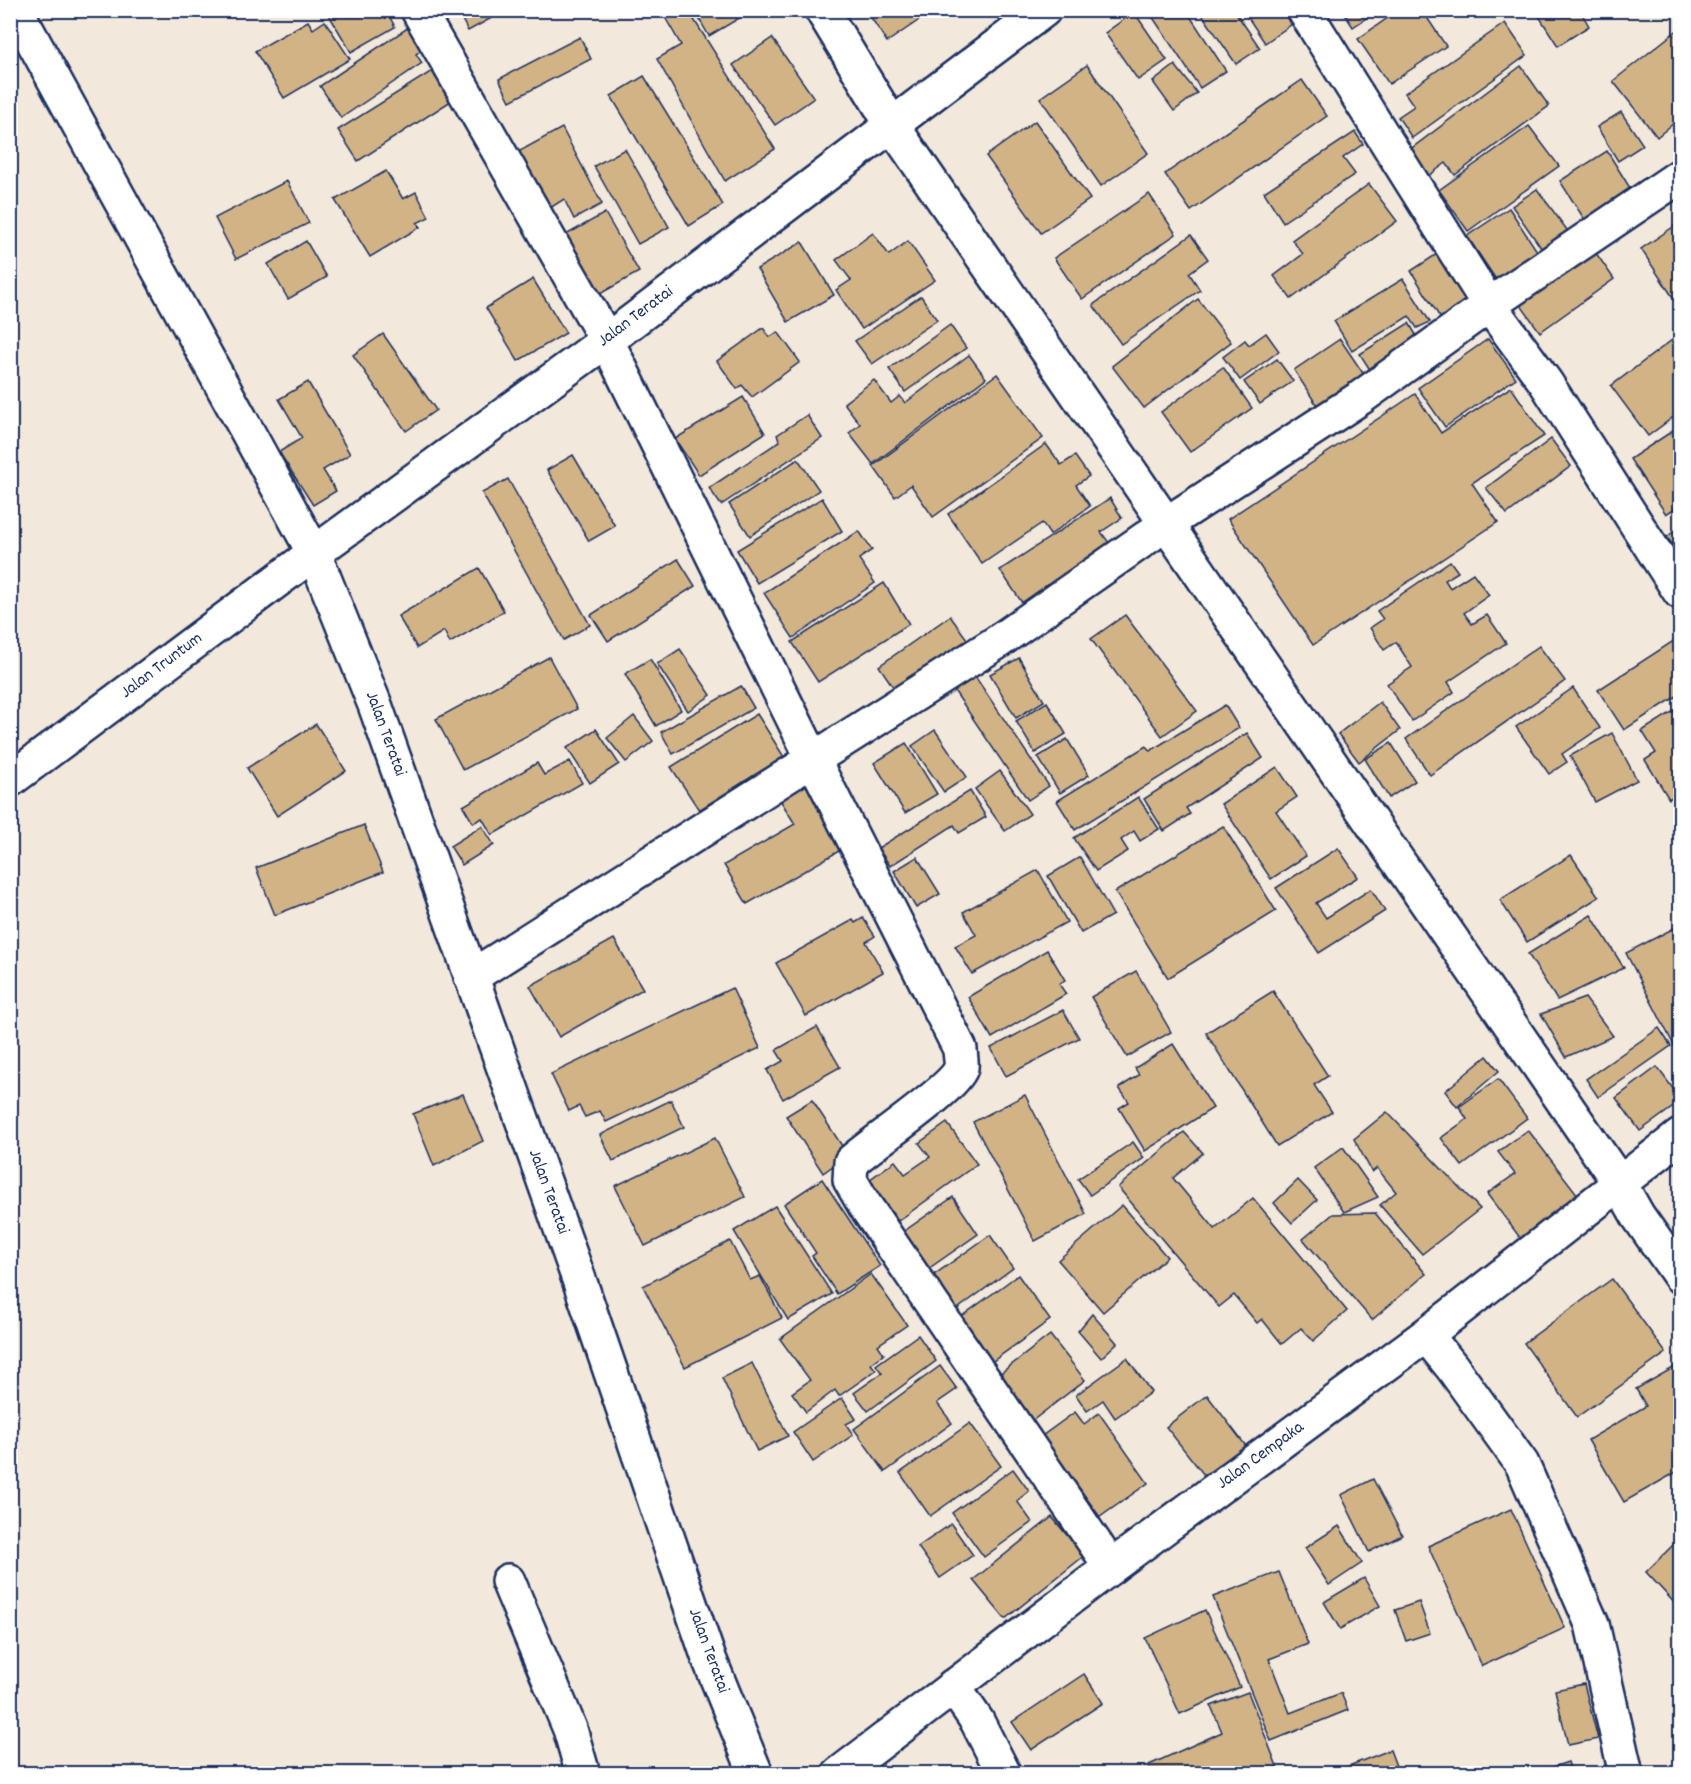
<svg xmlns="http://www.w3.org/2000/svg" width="1691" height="1784" viewBox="0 0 1691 1784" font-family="Dekko,sans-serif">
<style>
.building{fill:#d2b386;stroke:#1b2f5e;stroke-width:1.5}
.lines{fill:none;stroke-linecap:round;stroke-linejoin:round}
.minor-casing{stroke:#1b2f5e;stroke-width:38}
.tertiary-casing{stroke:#1b2f5e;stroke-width:38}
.minor{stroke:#fff;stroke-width:33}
.tertiary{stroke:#fff;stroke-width:33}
.labels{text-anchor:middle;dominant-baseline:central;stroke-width:4.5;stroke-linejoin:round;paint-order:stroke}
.street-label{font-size:18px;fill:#1b2f5e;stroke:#fff}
</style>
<rect width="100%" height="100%" fill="#f2e8db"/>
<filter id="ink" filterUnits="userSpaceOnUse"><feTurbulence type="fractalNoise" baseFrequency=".0167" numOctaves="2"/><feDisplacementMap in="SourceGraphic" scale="12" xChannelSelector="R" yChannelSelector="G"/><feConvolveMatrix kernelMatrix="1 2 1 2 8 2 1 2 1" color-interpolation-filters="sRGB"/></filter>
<g filter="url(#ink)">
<g class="building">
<path d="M326 10H386L395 27 351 52Z"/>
<path d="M457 10H506L468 31Z"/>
<path d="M679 10H688L775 149 725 181 657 59 681 45 666 19Z"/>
<path d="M694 10H753L709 36Z"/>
<path d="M866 10H934L887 42Z"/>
<path d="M1153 10H1186L1226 71 1200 88 1150 13Z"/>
<path d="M1199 10H1234L1260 48 1236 64Z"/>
<path d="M1243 10H1283L1292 24 1265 43Z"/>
<path d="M1342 10H1378L1353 27Z"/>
<path d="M1399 10H1422L1446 46 1389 84 1358 39Z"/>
<path d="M1535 10H1584L1581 12 1589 26 1558 46Z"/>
<path d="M1134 12 1167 60 1138 80 1105 33Z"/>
<path d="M308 21 313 29 325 21 350 59 284 98 255 51Z"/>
<path d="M1505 23 1527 55 1412 138 1398 117 1414 106 1405 93Z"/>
<path d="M409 27 424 48 416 54 422 63 341 118 320 86Z"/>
<path d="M1680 28V118L1657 137 1613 81Z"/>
<path d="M580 37 591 59 510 101 499 79Z"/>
<path d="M772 38 814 98 775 125 733 65Z"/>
<path d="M1087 65 1148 153 1101 186 1040 98Z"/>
<path d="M1175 65 1197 93 1174 111 1153 82Z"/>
<path d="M1521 66 1549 106 1455 175 1446 163 1427 177 1408 151Z"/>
<path d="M432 71 451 101 358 161 338 130Z"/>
<path d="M644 76 723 205 689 226 611 96Z"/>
<path d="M1302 80 1327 116 1191 211 1165 174Z"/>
<path d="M1621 112 1643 145 1618 161 1597 127Z"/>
<path d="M1035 121 1090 199 1041 233 986 156Z"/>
<path d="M1529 126 1559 166 1468 231 1439 190Z"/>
<path d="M562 128 602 204 574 219 564 199 547 210 516 153Z"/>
<path d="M1355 132 1363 144 1343 158 1355 174 1283 222 1264 192Z"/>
<path d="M625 149 669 227 638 244 594 166Z"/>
<path d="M1607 151 1635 196 1588 225 1560 181Z"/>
<path d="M386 171 403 199 416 192 429 217 417 223 420 227 370 257 335 200Z"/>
<path d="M287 181 309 223 236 259 215 218Z"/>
<path d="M1369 184 1397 221 1291 299 1274 276 1303 254 1292 240Z"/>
<path d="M1537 189 1570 234 1544 252 1512 206Z"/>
<path d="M1149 194 1176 234 1082 299 1054 258Z"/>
<path d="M1509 208 1539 254 1497 281 1467 236Z"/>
<path d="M605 213 639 272 598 295 564 236Z"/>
<path d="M1676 225 1680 232V308L1641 249Z"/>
<path d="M873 233 889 255 908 241 935 280 862 329 836 290 851 280 836 260Z"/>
<path d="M1191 235 1208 259 1189 273 1200 290 1121 344 1093 305Z"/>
<path d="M306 241 327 277 288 299 268 264Z"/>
<path d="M802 242 834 295 788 322 757 269Z"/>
<path d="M1589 243 1614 279 1540 332 1515 297Z"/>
<path d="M1437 254 1470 307 1444 324 1411 271Z"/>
<path d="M533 279 566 333 518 361 486 308Z"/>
<path d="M1403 279 1430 322 1417 328 1409 316 1352 351 1334 321Z"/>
<path d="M921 296 937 320 872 364 855 341Z"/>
<path d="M1198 299 1231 342 1144 408 1112 366Z"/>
<path d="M1409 323 1422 345 1374 376 1360 354Z"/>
<path d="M950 325 966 348 905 392 889 369Z"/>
<path d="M763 328 770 337 778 332 800 362 752 397 742 385 737 389 717 361Z"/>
<path d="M1266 333 1279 351 1240 380 1223 357 1245 340 1249 345Z"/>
<path d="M383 334 436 410 406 431 353 355Z"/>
<path d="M1680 334V412L1648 436 1611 386Z"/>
<path d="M1340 339 1369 382 1322 413 1294 370Z"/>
<path d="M1488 339 1516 378 1445 427 1418 388Z"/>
<path d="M969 355 986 378 873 464 849 433 860 424 844 403 874 380 891 403 900 396 905 403Z"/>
<path d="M1277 359 1293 381 1260 404 1244 382Z"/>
<path d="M1223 367 1252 408 1190 452 1161 412Z"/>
<path d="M997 374 1043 438 933 517 911 485 895 497 873 466Z"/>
<path d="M308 382 350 454 323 470 336 491 313 505 279 452 302 438 279 399Z"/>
<path d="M1511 387 1544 436 1472 483 1498 522 1313 645 1228 519 1415 394 1441 433Z"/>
<path d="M743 397 765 433 699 475 675 439Z"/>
<path d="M807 415 822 438 721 505 709 488 780 441 777 435Z"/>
<path d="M1680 426V505L1666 514 1630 459Z"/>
<path d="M1551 439 1571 466 1507 514 1486 488Z"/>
<path d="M1046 444 1061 465 1075 456 1089 476 1076 485 1090 506 1050 535 1042 523 982 564 948 514Z"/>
<path d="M573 455 615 526 589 541 547 470Z"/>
<path d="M798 459 819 490 750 536 729 504Z"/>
<path d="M508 479 590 625 564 640 482 493Z"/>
<path d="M822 498 842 531 757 583 737 550Z"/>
<path d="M1110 498 1122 518 1101 532 1116 552 1029 613 1000 570Z"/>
<path d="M1680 526V555L1667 537Z"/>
<path d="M859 531 872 550 859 559 875 583 793 638 764 593Z"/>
<path d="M678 559 695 586 608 641 591 615Z"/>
<path d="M1450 561 1458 572 1445 580 1450 588 1473 573 1489 595 1464 613 1472 624 1487 615 1506 643 1448 682 1454 692 1412 721 1387 684 1412 667 1396 642 1384 650 1370 628 1383 619 1377 611Z"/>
<path d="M479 568 504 611 450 643 444 631 417 648 398 616Z"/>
<path d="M884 583 909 624 818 682 792 642Z"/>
<path d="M1125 615 1197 711 1162 736 1091 639Z"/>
<path d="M950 616 970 643 898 694 879 666Z"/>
<path d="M1675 640 1680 649V694L1624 730 1598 690Z"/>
<path d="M1539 646 1565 681 1430 775 1406 739Z"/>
<path d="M680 649 711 695 688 711 657 664Z"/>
<path d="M549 657 577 709 463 770 436 719Z"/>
<path d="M1019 658 1044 701 1016 718 990 674Z"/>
<path d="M650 659 681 710 656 726 625 674Z"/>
<path d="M974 675 1049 786 1028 800 953 689Z"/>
<path d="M741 686 754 708 673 754 661 732Z"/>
<path d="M1573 688 1600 728 1562 754 1567 762 1549 774 1516 727Z"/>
<path d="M1047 702 1066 734 1035 753 1016 721Z"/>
<path d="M1380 702 1400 730 1359 762 1338 734Z"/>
<path d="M1225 705 1239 728 1075 830 1057 801 1146 746 1150 751Z"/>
<path d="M1680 707V792L1669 799 1645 760 1656 753 1642 731Z"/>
<path d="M757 714 784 757 699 810 671 767Z"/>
<path d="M634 716 653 741 626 762 607 738Z"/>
<path d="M316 724 346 771 277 816 247 768Z"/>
<path d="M596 729 619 764 590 783 567 748Z"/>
<path d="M935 730 967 777 944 792 912 746Z"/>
<path d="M1247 733 1263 758 1186 808 1190 814 1164 831 1144 799Z"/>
<path d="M1612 733 1637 780 1595 802 1570 756Z"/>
<path d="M1067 739 1089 775 1060 793 1038 757Z"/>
<path d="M906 743 937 794 905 813 874 763Z"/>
<path d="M1391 743 1415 781 1389 798 1365 759Z"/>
<path d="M570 761 582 783 492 835 482 818 473 823 463 806 537 763 544 775Z"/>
<path d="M1277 767 1297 797 1276 811 1306 856 1271 879 1221 804Z"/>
<path d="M1000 771 1030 814 1005 831 975 789Z"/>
<path d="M808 782 846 847 747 904 724 865 795 824 779 798Z"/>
<path d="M970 791 986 817 959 833 954 825 890 866 878 848Z"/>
<path d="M1138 797 1159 829 1140 841 1134 831 1121 840 1128 851 1096 871 1074 838Z"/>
<path d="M364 825 383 872 275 915 256 868Z"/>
<path d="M482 826 494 845 462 865 450 846Z"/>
<path d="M1223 826 1276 911 1168 978 1115 892Z"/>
<path d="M1338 848 1358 877 1316 903 1326 918 1371 889 1385 911 1319 953 1276 888Z"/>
<path d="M1571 855 1599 897 1527 942 1500 900Z"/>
<path d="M917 857 940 894 916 908 894 871Z"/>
<path d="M1080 857 1113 915 1081 933 1048 876Z"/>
<path d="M1038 870 1067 922 972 974 955 946 976 935 963 912Z"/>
<path d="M1591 915 1624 968 1557 1000 1528 954Z"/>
<path d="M863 918 875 936 866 942 883 972 806 1016 776 963 853 920 855 923Z"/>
<path d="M1680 925V1057L1626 953Z"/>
<path d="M614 939 643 989 559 1037 530 986Z"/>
<path d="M1047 950 1065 980 1059 984 1066 994 992 1038 968 997Z"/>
<path d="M1136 971 1171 1032 1127 1057 1091 997Z"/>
<path d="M732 988 760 1048 606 1122 600 1111 585 1117 579 1106 569 1111 551 1074Z"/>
<path d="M1273 991 1328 1076 1314 1085 1332 1112 1277 1146 1206 1033Z"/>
<path d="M1585 998 1613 1036 1566 1057 1541 1014Z"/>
<path d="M1063 1010 1079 1038 1006 1076 991 1048Z"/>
<path d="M817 1027 840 1067 783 1099 767 1070 783 1061 776 1050Z"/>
<path d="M1659 1028 1671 1046 1598 1097 1586 1079Z"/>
<path d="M1173 1044 1213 1108 1145 1151 1119 1108 1129 1102 1119 1088 1139 1075 1135 1068Z"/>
<path d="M1487 1056 1499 1071 1457 1107 1445 1091Z"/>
<path d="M1657 1067 1680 1098V1102L1640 1131 1616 1098Z"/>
<path d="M1498 1079 1527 1118 1462 1166 1441 1138 1467 1119 1459 1107Z"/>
<path d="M463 1094 483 1141 434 1166 413 1114Z"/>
<path d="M1025 1095 1086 1214 1035 1241 973 1122Z"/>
<path d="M671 1100 684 1127 613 1161 600 1135Z"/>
<path d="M812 1100 848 1155 823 1173 786 1116Z"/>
<path d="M1387 1112 1480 1209 1422 1254 1380 1205 1396 1192 1377 1168 1372 1172 1354 1139Z"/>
<path d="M947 1123 977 1164 898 1221 869 1180 895 1161 905 1174 930 1157 919 1143Z"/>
<path d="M1528 1130 1578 1195 1521 1239 1487 1194 1515 1174 1498 1152Z"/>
<path d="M1184 1132 1203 1153 1173 1178 1215 1229 1253 1198 1347 1311 1313 1341 1301 1328 1282 1344 1262 1319 1257 1323 1234 1295 1219 1307 1118 1187Z"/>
<path d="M715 1138 745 1197 645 1246 615 1186Z"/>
<path d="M1133 1142 1144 1158 1090 1195 1078 1179Z"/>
<path d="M1343 1147 1378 1197 1344 1212 1314 1168Z"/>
<path d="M822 1179 880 1266 837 1294 812 1256 816 1253 784 1204Z"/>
<path d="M1298 1180 1317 1200 1292 1223 1274 1203Z"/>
<path d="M953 1197 978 1234 928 1269 903 1232Z"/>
<path d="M1122 1205 1167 1257 1103 1312 1058 1260Z"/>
<path d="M775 1206 832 1294 788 1320 734 1231Z"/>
<path d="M1375 1213 1426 1274 1372 1320 1303 1239 1333 1214Z"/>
<path d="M990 1235 1013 1268 948 1316 924 1282Z"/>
<path d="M730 1241 750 1280 760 1276 782 1318 685 1367 643 1286Z"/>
<path d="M871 1274 907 1325 878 1345 884 1354 871 1364 876 1370 839 1396 835 1390 806 1412 792 1393 810 1380 780 1339Z"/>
<path d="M1018 1275 1050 1320 986 1366 954 1322Z"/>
<path d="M1612 1279 1666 1353 1577 1417 1524 1343Z"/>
<path d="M1092 1314 1117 1343 1101 1358 1078 1331Z"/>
<path d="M918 1335 936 1361 868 1411 854 1393 882 1373 876 1365Z"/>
<path d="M1050 1335 1085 1380 1032 1421 997 1376Z"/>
<path d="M1127 1358 1151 1392 1115 1418 1103 1400 1087 1411 1076 1395Z"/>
<path d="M752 1363 788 1436 757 1451 722 1378Z"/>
<path d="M1680 1364V1470L1624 1502 1588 1440 1646 1406 1636 1389Z"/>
<path d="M940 1366 957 1389 937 1403 952 1423 885 1472 854 1429Z"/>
<path d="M1207 1395 1249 1450 1208 1480 1166 1427Z"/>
<path d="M842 1398 856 1419 846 1424 853 1435 813 1462 793 1432Z"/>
<path d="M1075 1412 1084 1424 1099 1413 1148 1483 1100 1517 1042 1436Z"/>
<path d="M970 1423 1001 1466 930 1516 900 1473Z"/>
<path d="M1013 1469 1029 1491 1017 1501 1032 1522 984 1557 952 1513Z"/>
<path d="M1373 1479 1402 1535 1369 1552 1341 1495Z"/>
<path d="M1511 1509 1565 1628 1482 1666 1428 1546Z"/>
<path d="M1052 1517 1084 1556 1005 1619 973 1580Z"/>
<path d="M951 1524 973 1555 940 1578 918 1547Z"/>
<path d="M1339 1526 1362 1563 1329 1585 1305 1548Z"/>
<path d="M1680 1538V1609L1646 1572Z"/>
<path d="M1279 1572 1308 1644 1269 1659 1290 1713 1341 1693 1348 1710 1271 1741 1213 1597Z"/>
<path d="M1364 1578 1380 1606 1340 1629 1324 1602Z"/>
<path d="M1419 1602 1430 1633 1406 1641 1395 1610Z"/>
<path d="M1205 1610 1240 1687 1180 1714 1145 1638Z"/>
<path d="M1084 1674 1103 1703 1031 1750 1012 1722Z"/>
<path d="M1584 1684 1598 1739 1568 1745 1555 1690Z"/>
<path d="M1248 1692 1280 1774H1150L1149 1765 1222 1732 1211 1706Z"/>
<path d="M1390 1750 1399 1774H1328Z"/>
<path d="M1568 1762 1572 1774H1532Z"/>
</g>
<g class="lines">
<g class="minor-casing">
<g id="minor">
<path d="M16 10 314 553"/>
<path d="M418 10 606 339 813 759 960 1049C960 1055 962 1062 961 1068 954 1089 872 1143 851 1162L850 1180 864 1204 1111 1567"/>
<path d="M822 10 892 125 1620 1184 1638 1216 1680 1276"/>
<path d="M1304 10 1489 305 1546 383 1680 592"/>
<path d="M471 977 996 643 1166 524 1360 398 1489 305 1680 176"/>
<path d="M1426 1335 1452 1367 1522 1464 1592 1624 1626 1774"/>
<path d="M508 1581 570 1729 583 1774"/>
<path d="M953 1686 977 1721 1004 1774"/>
</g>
</g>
<g class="tertiary-casing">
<g id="tertiary">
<path d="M10 780 314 553"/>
<path d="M756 1774 708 1656 582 1288 375 705 314 553 614 335 1044 10"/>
<path d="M839 1774 1111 1567 1426 1335 1680 1136"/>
</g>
</g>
<use href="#minor" class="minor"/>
<use href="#tertiary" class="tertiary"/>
</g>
</g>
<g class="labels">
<g class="street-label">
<text transform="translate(636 317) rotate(-37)">Jalan Teratai</text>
<text transform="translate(162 666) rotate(-37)">Jalan Truntum</text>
<text transform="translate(385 734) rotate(70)">Jalan Teratai</text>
<text transform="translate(548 1192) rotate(70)">Jalan Teratai</text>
<text transform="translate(1261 1456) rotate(-36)">Jalan Cempaka</text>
<text transform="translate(708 1651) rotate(70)">Jalan Teratai</text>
</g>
</g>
<rect width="1691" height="1784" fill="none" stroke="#fff" stroke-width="36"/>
<rect x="18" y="18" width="1655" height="1748" fill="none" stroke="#1b2f5e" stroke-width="2" filter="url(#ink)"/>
</svg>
